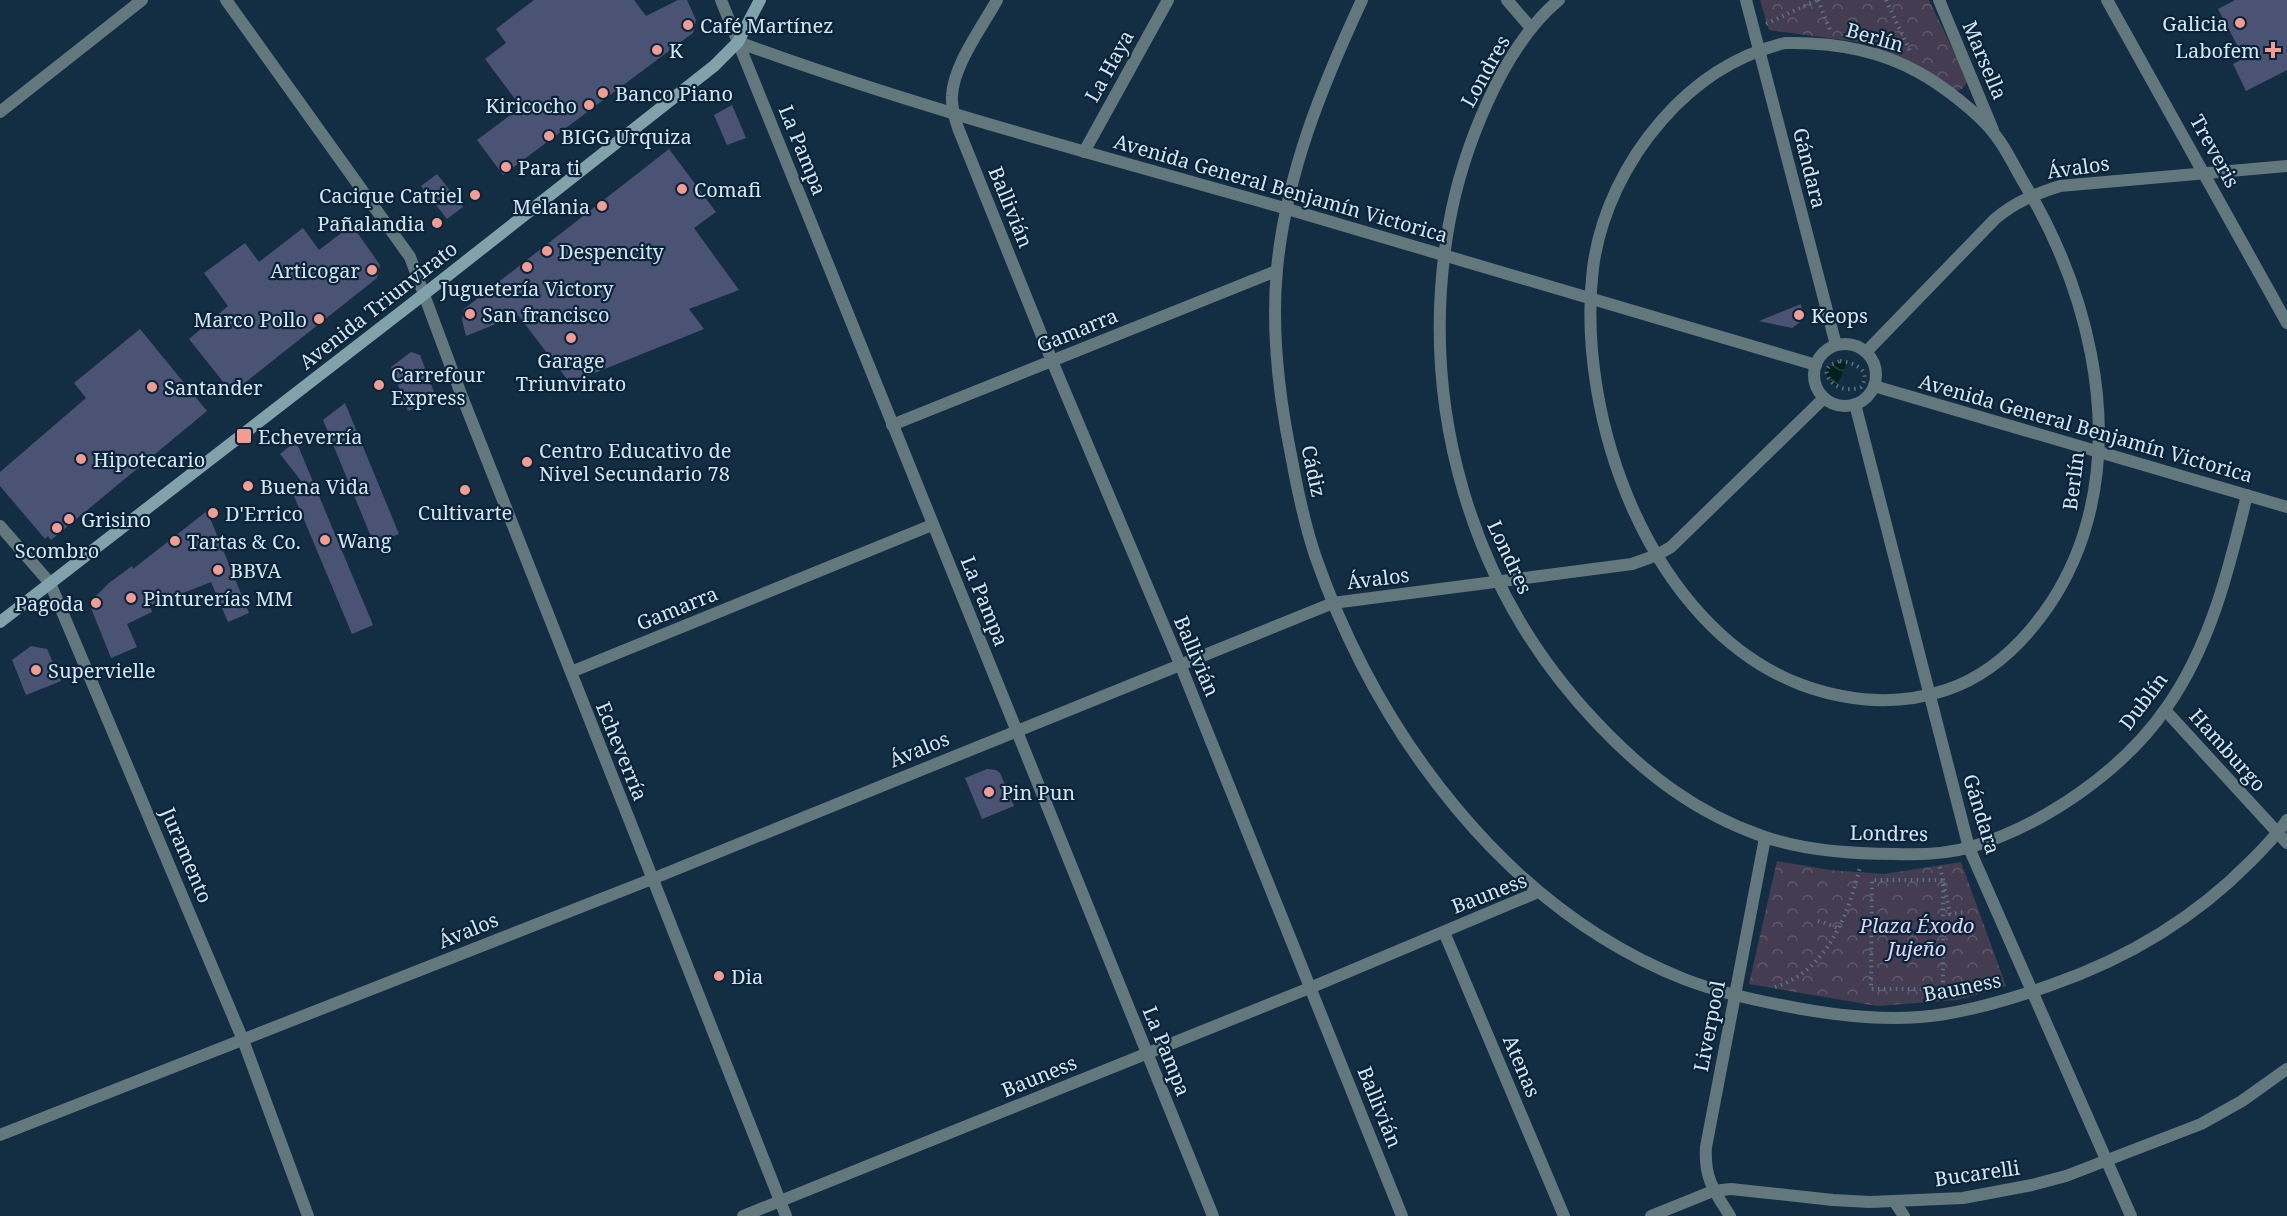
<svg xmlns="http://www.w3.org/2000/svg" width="2287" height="1216" viewBox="0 0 2287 1216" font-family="'Noto Serif',serif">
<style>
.park{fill:url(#park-crowns)}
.water{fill:url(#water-waves)}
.building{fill:#4a5374}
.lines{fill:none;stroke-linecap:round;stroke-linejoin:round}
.path{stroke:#5c7285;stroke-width:4;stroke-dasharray:1.5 4.5;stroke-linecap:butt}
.minor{stroke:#63787d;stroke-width:12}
.tertiary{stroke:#63787d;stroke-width:12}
.secondary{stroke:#82a2ab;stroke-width:12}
.poi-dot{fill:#f59c92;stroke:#092438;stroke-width:2}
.labels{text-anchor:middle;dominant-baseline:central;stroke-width:4.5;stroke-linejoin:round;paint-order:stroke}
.poi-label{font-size:20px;fill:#d6e5f3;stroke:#092438;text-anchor:start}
.street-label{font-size:20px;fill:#d6e5f3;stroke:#092438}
.park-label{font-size:20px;font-style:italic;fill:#e1d4f9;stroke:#092438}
</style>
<defs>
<pattern id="park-crowns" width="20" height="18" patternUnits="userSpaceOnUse" patternTransform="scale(1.5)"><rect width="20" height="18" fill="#443d52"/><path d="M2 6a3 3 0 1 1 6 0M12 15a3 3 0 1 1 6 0" fill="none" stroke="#5e596b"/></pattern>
<pattern id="water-waves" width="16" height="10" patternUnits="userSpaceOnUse" patternTransform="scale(1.5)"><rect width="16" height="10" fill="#04201d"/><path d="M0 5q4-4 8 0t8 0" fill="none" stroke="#28403e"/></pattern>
</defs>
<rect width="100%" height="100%" fill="#132e43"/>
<g class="park">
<path d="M1760 0H1929L1968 81 1962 89 1956 91 1906 60 1865 43 1769 30Z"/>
<path d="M1777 861 1830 870 1884 874 1961 862 2006 986 1957 1000 1877 1006 1749 984Z"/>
</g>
<path class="water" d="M1840 361 1847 362 1837 386C1829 382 1827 378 1826 370L1830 365Z"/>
<g class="building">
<path d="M534 0H634L646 16 678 0H687L696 20 693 33 503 175 477 140 521 107 485 59 506 43 496 29Z"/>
<path d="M2235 0H2287V70L2246 91 2233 64 2244 58 2218 9Z"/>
<path d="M732 105 746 138 727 145 714 115Z"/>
<path d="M669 149 716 212 694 228 739 290 689 309 704 329 570 383 518 315 466 336 462 320 464 309Z"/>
<path d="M437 174 463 207 447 219 421 186Z"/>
<path d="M352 225 380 265 377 278 232 393 189 339 228 306 204 273 245 243 259 262 303 228 319 250Z"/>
<path d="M1801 304 1803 320 1792 328 1759 321Z"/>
<path d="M140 329 207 411 51 540 48 536 45 539 0 486V472L86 398 74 383Z"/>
<path d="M411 352 420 355 437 400 408 411 391 367Z"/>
<path d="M345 403 399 534 374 544 323 420Z"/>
<path d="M296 441 373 625 352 634 292 491 302 482 280 454Z"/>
<path d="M207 511 249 613 228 622 211 582 150 606 152 612 127 624 137 647 111 658 89 603 109 583 132 566 133 569Z"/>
<path d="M31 646 47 649 61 681 26 695 12 660Z"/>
<path d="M987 769 996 770 1000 773 1014 806 982 819 965 778Z"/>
</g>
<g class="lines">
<g class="path">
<path d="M1818 0 1830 30"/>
<path d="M1886 0 1910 51"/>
<path d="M1766 24 1817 0"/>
<path d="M1840 361C1855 363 1872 370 1861 387 1846 393 1828 386 1826 370L1830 365Z"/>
<path d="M1940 867 1943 880V989H1871L1872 880H1943L1950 914 1965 912"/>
<path d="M1818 921 1838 928"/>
<path d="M1775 987C1827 971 1848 915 1860 867"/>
</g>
<g class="minor">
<path d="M226 0 410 257 461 394 786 1216"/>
<path d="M997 0C982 27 953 66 952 96 951 107 955 118 958 128L1052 361 1180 664 1402 1216"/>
<path d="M1362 0C1322 86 1286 174 1277 269 1271 333 1279 398 1292 460 1298 493 1305 526 1316 558 1378 734 1505 908 1684 979 1715 991 1749 999 1781 1005 1834 1016 1891 1023 1945 1014 1981 1008 2017 997 2051 985 2126 959 2195 918 2251 861 2264 848 2277 835 2287 820"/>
<path d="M1507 0 1531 28"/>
<path d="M1559 0C1501 48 1462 152 1449 224 1417 404 1470 590 1597 723 1644 773 1696 813 1762 836 1804 851 1851 854 1895 854 1920 855 1947 854 1971 847 2044 825 2123 771 2167 707 2211 644 2229 569 2247 495"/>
<path d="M1746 0 1836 345"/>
<path d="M1939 0 1993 130"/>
<path d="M2107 0 2287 323"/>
<path d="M1785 43C1831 42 1877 49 1918 72 1942 85 1980 114 1996 136 2007 150 2015 168 2024 183 2086 286 2121 419 2083 536 2062 600 2012 668 1946 690 1898 706 1849 702 1802 685 1651 628 1575 419 1593 268 1600 214 1626 161 1662 120 1696 81 1735 55 1785 43Z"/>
<path d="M0 112 142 0"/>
<path d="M1084 152 1168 0"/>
<path d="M1866 352 1995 219C2015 202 2035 194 2060 186L2287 166"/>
<path d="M1855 404 1969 848 2131 1216"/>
<path d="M892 425 1276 271"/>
<path d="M0 526 50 583 243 1040 308 1216"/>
<path d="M571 672 932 525"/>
<path d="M2165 710 2287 843"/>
<path d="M1444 932 1564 1216"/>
<path d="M0 1135 652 879 1333 603 1632 564 1657 555 1671 547 1824 398"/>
<path d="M1894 1201 1904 1216"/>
<path d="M743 1216 1312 987 1538 892"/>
<path d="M1651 1216 1713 1191 1731 1189 1833 1200 1870 1202 1963 1198 2032 1185 2066 1176 2201 1124 2242 1101 2287 1069"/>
<path d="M1730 1216C1714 1191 1704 1178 1706 1147L1765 838"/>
</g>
<g class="tertiary">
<path d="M721 0 1213 1216"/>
<path d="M738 42C917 108 1102 156 1284 208 1462 259 1639 312 1816 365"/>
<circle cx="1845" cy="375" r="31"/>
<path d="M1874 386 2287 507"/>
</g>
<path class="secondary" d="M0 622 423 295 714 66 738 42 760 0"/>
</g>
<g class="poi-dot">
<circle cx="2240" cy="23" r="6"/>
<circle cx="688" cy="25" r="6"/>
<circle cx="657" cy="50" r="6"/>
<path d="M2270 41h6v6h6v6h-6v6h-6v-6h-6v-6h6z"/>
<circle cx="603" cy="93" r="6"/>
<circle cx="589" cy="105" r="6"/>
<circle cx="549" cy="136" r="6"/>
<circle cx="506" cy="167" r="6"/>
<circle cx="682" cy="189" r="6"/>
<circle cx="475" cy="195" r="6"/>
<circle cx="602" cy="206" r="6"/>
<circle cx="437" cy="223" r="6"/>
<circle cx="547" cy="251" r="6"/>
<circle cx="527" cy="267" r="6"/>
<circle cx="372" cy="270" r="6"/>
<circle cx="470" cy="314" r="6"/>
<circle cx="1799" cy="315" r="6"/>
<circle cx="319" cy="319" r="6"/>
<circle cx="571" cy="338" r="6"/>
<circle cx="379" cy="385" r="6"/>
<circle cx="152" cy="387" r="6"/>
<rect x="236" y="428" width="16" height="16" rx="3"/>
<circle cx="81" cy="459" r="6"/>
<circle cx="527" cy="462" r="6"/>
<circle cx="248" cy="486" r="6"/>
<circle cx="465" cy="490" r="6"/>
<circle cx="213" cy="513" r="6"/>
<circle cx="69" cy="519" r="6"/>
<circle cx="57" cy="528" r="6"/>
<circle cx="325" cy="540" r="6"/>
<circle cx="175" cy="541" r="6"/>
<circle cx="218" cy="570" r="6"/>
<circle cx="131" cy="598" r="6"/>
<circle cx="96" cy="603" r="6"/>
<circle cx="36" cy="670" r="6"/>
<circle cx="989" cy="792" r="6"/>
<circle cx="719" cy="976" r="6"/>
</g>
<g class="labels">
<g class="poi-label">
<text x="2228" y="23" text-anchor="end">Galicia</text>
<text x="700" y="25">Café Martínez</text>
<text x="669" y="50">K</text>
<text x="2260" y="50" text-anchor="end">Labofem</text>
<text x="615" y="93">Banco Piano</text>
<text x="577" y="105" text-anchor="end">Kiricocho</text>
<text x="561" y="136">BIGG Urquiza</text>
<text x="518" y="167">Para ti</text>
<text x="694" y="189">Comafi</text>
<text x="463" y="195" text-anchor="end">Cacique Catriel</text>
<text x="590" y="206" text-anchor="end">Melania</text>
<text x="425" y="223" text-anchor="end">Pañalandia</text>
<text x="559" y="251">Despencity</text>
<text x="360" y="270" text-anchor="end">Articogar</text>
<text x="527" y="288" text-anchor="middle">Juguetería Victory</text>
<text x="482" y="314">San francisco</text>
<text x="1811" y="315">Keops</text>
<text x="307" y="319" text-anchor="end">Marco Pollo</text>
<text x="571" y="360" text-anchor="middle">Garage<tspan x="571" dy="23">Triunvirato</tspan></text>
<text x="391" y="374">Carrefour<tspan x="391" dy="23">Express</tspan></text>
<text x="164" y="387">Santander</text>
<text x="258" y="436">Echeverría</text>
<text x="539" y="450">Centro Educativo de<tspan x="539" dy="23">Nivel Secundario 78</tspan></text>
<text x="93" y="459">Hipotecario</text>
<text x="260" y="486">Buena Vida</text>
<text x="465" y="512" text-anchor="middle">Cultivarte</text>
<text x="225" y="513">D'Errico</text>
<text x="81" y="519">Grisino</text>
<text x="337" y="540">Wang</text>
<text x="187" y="541">Tartas &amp; Co.</text>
<text x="57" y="550" text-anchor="middle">Scombro</text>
<text x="230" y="570">BBVA</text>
<text x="143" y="598">Pinturerías MM</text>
<text x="84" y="603" text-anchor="end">Pagoda</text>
<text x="48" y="670">Supervielle</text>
<text x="1001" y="792">Pin Pun</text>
<text x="731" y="976">Dia</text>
</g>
<g class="street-label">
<text transform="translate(1875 37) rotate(16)">Berlín</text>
<text transform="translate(1985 60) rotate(67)">Marsella</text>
<text transform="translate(1109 66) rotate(-61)">La Haya</text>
<text transform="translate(1485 71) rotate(-61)">Londres</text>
<text transform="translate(803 150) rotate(68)">La Pampa</text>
<text transform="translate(2215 151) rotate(61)">Treveris</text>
<text transform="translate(2078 167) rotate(-8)">Ávalos</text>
<text transform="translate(1810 168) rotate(76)">Gándara</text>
<text transform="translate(1281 188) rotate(16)">Avenida General Benjamín Victorica</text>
<text transform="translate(1011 207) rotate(68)">Ballivián</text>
<text transform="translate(378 305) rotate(-38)">Avenida Triunvirato</text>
<text transform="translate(1077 330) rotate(-22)">Gamarra</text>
<text transform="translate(2086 428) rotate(16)">Avenida General Benjamín Victorica</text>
<text transform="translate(1314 471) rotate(78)">Cádiz</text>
<text transform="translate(2073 481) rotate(-83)">Berlín</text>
<text transform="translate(1510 557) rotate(65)">Londres</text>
<text transform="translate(1378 578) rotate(-7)">Ávalos</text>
<text transform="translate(985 601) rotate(68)">La Pampa</text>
<text transform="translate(677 608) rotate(-22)">Gamarra</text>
<text transform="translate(1197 656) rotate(67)">Ballivián</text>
<text transform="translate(2143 701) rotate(-53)">Dublín</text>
<text transform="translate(919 749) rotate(-22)">Ávalos</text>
<text transform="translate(2228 750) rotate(48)">Hamburgo</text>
<text transform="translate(622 751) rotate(68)">Echeverría</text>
<text transform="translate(1982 814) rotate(73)">Gándara</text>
<text transform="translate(1889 833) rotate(1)">Londres</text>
<text transform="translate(187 855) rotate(67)">Juramento</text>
<text transform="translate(1489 893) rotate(-21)">Bauness</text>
<text transform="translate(468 930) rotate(-22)">Ávalos</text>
<text transform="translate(1962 987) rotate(-11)">Bauness</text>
<text transform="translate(1709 1026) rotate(-79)">Liverpool</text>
<text transform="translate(1167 1051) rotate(68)">La Pampa</text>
<text transform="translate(1522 1066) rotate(67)">Atenas</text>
<text transform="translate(1039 1076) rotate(-22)">Bauness</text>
<text transform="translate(1380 1107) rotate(68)">Ballivián</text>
<text transform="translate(1977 1173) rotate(-8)">Bucarelli</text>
</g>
<g class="park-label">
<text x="1917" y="925">Plaza Éxodo<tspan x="1917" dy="23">Jujeño</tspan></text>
</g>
</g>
</svg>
